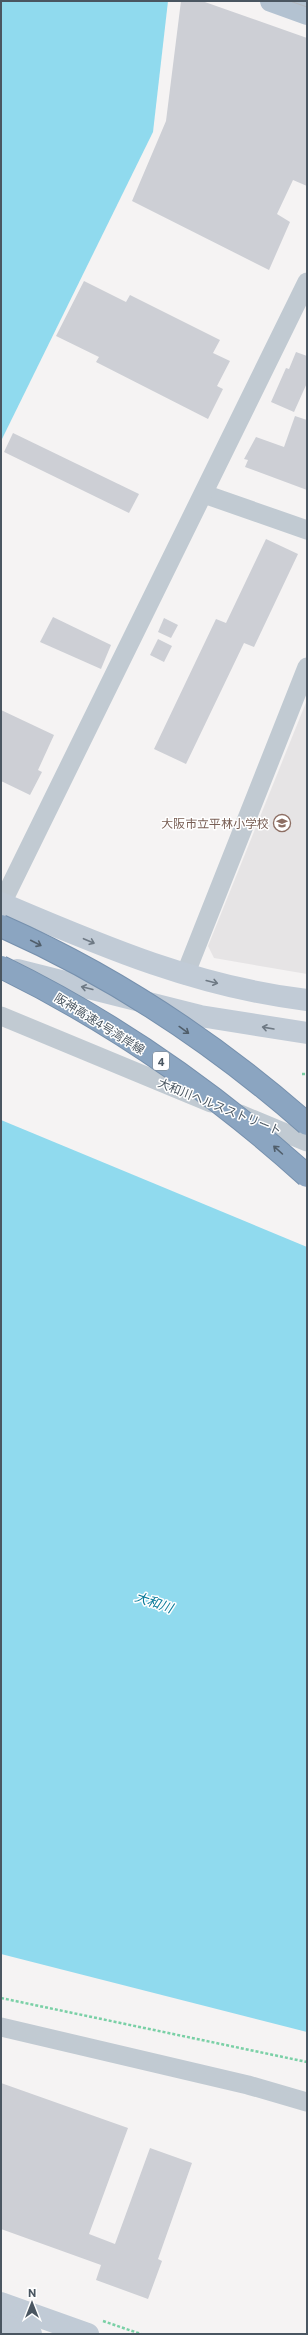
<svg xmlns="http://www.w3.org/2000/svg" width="308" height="2335" viewBox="0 0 308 2335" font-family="Commissioner,'Noto Sans JP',sans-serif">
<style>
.education{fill:#e6e4e5}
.water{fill:#90daee}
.building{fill:#cdcfd5}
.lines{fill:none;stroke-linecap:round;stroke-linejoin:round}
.path{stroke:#7ad0a6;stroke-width:2.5;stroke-dasharray:3 2;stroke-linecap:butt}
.street{stroke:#c1cad2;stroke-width:19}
.secondary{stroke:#c1cbd6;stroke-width:22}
.primary{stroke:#b3c2d1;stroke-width:22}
.tram{stroke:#b5b8bd;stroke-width:1}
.highway-bridge-casing{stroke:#7690ad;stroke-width:24;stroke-linecap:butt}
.highway-bridge{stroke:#8ba5c1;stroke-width:22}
.oneway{stroke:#6e7984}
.oneway2{stroke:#505e6b}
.labels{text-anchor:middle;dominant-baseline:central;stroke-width:3;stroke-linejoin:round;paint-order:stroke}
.shield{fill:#fff;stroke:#808990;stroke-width:1}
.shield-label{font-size:11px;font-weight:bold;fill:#4a5661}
.education-label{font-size:12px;fill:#785e54;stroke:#fff;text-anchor:end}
.street-label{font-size:12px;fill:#4a5661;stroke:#fff}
.water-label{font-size:13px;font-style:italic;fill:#0c7c9b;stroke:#fff}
</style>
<rect width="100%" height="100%" fill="#f5f3f3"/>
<path class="education" d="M307 700V974L214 958 208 946Z"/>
<g class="water">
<path d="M1 1H168L153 132 1 441Z"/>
<path d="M1 1120 307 1247V2032L1 1954Z"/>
</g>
<g class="building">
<path d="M181 1H202L307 38V186L293 180 277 214 290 222 269 270 132 201 166 121Z"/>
<path d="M84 281 126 302 130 295 220 340 213 353 230 361 217 386 223 389 208 419 96 362 99 357 56 336Z"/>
<path d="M296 352 307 356V383L294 412 271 402 286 368 289 369Z"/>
<path d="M295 416 307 420V490L245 467 248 460 244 459 256 437 284 447Z"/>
<path d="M13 433 139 494 129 513 4 452Z"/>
<path d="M266 539 298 554 254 647 244 643 186 764 154 749 216 619 226 623Z"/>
<path d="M53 617 111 645 101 669 40 642Z"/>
<path d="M164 618 178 625 171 638 158 632Z"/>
<path d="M158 639 172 646 164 662 150 655Z"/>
<path d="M1 710 54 735 38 770 42 772 30 795 1 781Z"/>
<path d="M1 2083 128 2128 89 2234 115 2244 150 2148 192 2163 158 2259 162 2261 148 2299 96 2280 101 2265 1 2229Z"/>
</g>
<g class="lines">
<g class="path">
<path d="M302 1074H307"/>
<path d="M1 1998 307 2062"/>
<path d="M103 2321 141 2334"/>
</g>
<g class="street">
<path d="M204 494 307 530"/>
<path d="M1 905 307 282"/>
<path d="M185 975 307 667"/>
<path d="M1 1016 211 1103"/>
<path d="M240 1114 307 1142"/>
<path d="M1 2027 248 2085 307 2102"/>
</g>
<g class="secondary">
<path d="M1 903C102 946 197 987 307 1000"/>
<path d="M17 970 200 1016 307 1033"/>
<path d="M1 2303 88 2334"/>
<path d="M1 2324 31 2334"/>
</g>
<path class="primary" d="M271 1 307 14"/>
<path class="tram" d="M290 1 307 7"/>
<g class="highway-bridge-casing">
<g id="highway-bridge">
<path d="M1 926C112 975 216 1044 307 1124"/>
<path d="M1 967C112 1021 215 1093 307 1176"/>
</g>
</g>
<use href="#highway-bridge" class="highway-bridge"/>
</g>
<defs><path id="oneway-shaft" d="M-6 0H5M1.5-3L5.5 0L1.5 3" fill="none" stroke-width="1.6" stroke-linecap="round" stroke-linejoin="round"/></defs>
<g class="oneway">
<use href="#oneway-shaft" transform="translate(89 941) rotate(23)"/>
<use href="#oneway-shaft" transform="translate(212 982) rotate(14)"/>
<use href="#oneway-shaft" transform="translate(87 988) rotate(-166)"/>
<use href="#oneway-shaft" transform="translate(268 1028) rotate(-170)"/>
</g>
<g class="oneway2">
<use href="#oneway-shaft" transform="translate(36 943) rotate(27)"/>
<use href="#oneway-shaft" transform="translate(184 1030) rotate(36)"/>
<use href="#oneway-shaft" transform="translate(278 1150) rotate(-138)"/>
</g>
<defs>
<g id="school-ring" transform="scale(0.9)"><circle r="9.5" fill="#fff" stroke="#8d6e63" stroke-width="1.5"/><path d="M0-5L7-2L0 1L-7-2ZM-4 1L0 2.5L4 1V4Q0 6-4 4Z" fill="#8d6e63"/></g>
</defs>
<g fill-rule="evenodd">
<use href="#school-ring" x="282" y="823"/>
</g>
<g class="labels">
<rect class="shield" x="153" y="1052" width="16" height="18" rx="3"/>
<g class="shield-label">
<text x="161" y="1061">4</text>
</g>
<g class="education-label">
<text x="269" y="823">大阪市立平林小学校</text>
</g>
<g class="street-label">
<text transform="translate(100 1023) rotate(32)">阪神高速4号湾岸線</text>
<text transform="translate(220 1106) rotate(22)">大和川ヘルスストリート</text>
</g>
<g class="water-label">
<text transform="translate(154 1602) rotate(19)">大和川</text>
</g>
</g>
<rect width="308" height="2335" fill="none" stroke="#4a5661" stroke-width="4"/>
<g transform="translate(32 2303)" stroke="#ffffff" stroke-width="3" paint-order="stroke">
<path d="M0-3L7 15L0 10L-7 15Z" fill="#4a5661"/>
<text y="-6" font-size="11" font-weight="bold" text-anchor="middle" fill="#4a5661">N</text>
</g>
</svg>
